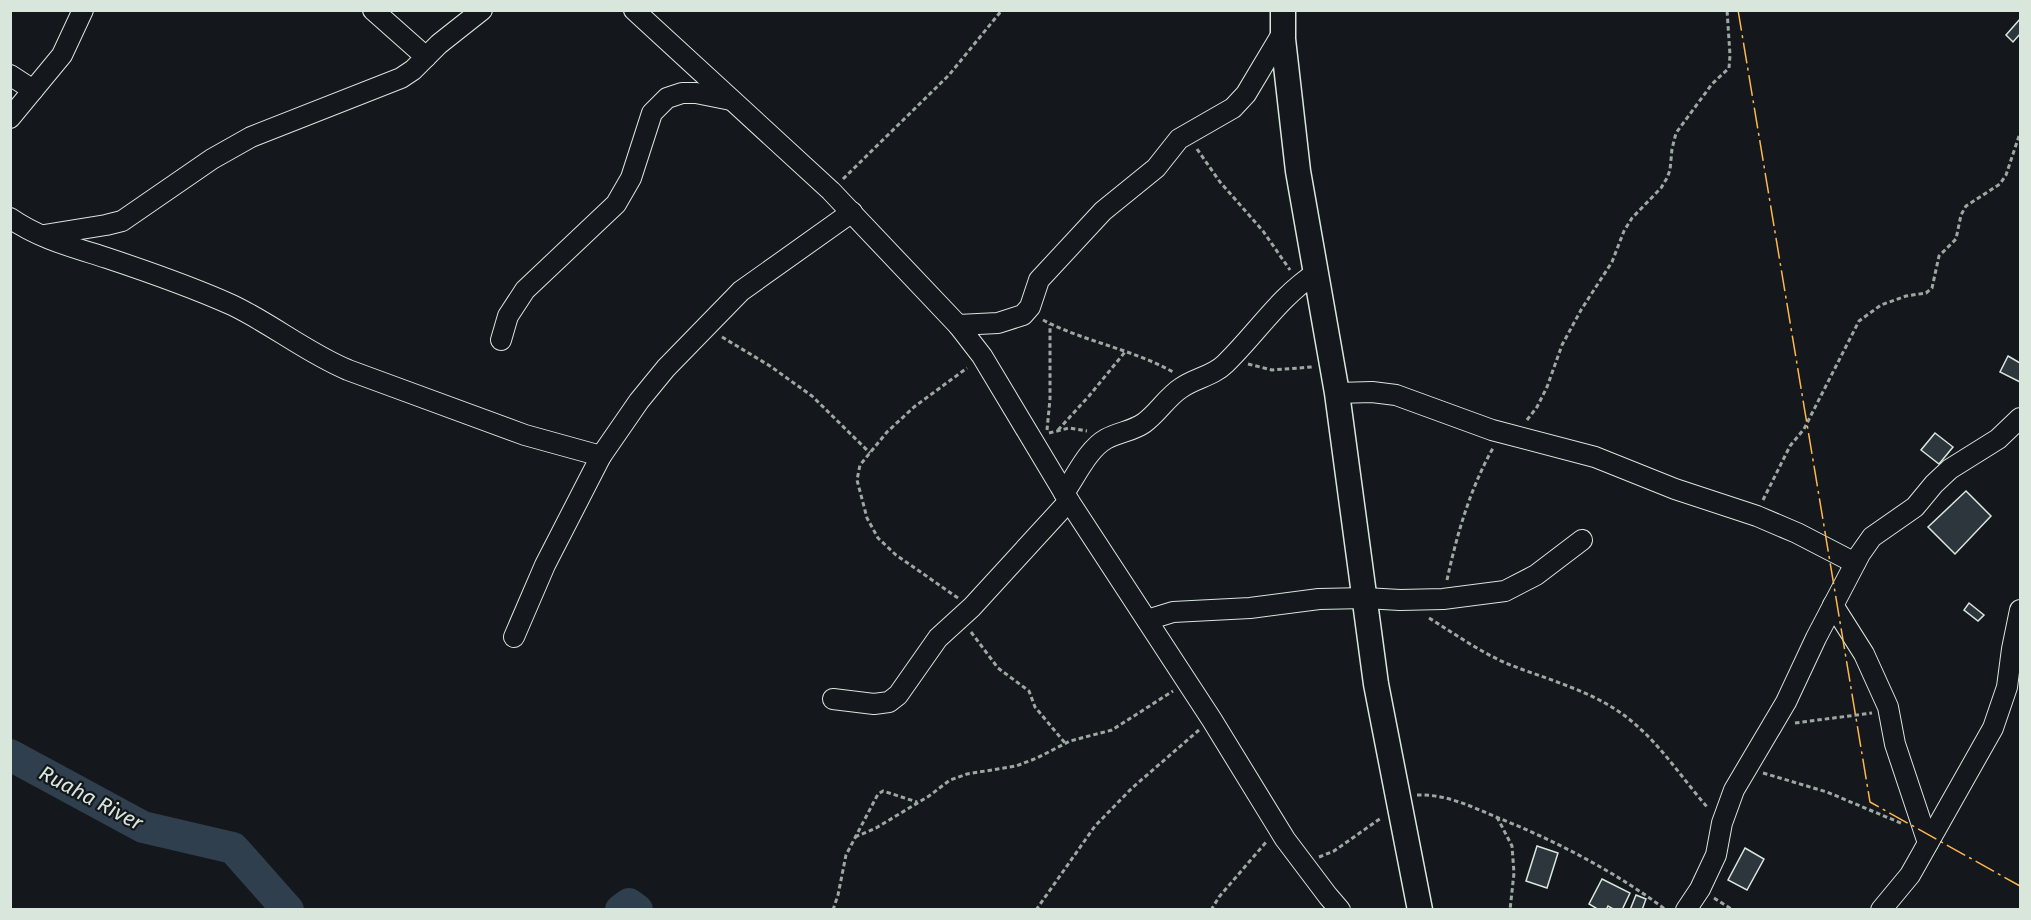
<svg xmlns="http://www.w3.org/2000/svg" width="2031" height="920" viewBox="0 0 2031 920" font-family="'Fira Sans',sans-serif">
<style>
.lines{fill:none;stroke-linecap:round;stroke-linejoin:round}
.river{stroke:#2f3f4d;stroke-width:32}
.building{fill:#2c363c;stroke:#d8e6dc;stroke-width:1.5}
.minor-casing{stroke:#d8e6dc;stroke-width:22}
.major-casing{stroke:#d8e6dc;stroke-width:27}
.path{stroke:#9da8a2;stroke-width:3;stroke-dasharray:4.5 3;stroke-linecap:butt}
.minor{stroke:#14181c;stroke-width:20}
.major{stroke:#14181c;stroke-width:24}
.power{stroke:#ffb74d;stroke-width:1.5;stroke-dasharray:21 4.5 3 4.5;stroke-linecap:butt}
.labels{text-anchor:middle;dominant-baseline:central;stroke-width:4.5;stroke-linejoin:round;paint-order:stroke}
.water-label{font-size:21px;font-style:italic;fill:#d8e6dc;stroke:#14181c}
</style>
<rect width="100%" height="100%" fill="#14181c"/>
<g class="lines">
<g class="river">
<path d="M10 755 143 827 233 848 288 910"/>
<path d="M621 910 629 904 637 910"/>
</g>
</g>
<g class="building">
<path d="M2020 19V34L2013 42 2006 35Z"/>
<path d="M2008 356 2020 363V382L2000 372Z"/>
<path d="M1935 433 1953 447 1939 464 1921 450Z"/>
<path d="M1966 491 1991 516 1955 554 1928 527Z"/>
<path d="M1969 603 1984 615 1978 621 1964 610Z"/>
<path d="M1537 846 1558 853 1547 888 1526 881Z"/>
<path d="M1745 848 1764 859 1747 890 1728 880Z"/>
<path d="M1602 879 1630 893 1622 910H1615L1608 906 1606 910H1599L1589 904Z"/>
<path d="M1636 895 1646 899 1642 910H1630Z"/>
</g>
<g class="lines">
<g class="minor-casing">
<g id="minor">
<path d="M373 10 426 57"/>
<path d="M634 10 831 191 958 325 982 356 1069 501 1212 720 1285 839 1328 896 1340 910"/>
<path d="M10 75 33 90"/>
<path d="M10 118 62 55 83 10"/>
<path d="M10 218C40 239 73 247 107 258 149 272 192 287 232 305 272 324 307 353 348 370L525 435 601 456"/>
<path d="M44 235 106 225 122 221 212 159 251 137 401 78 413 70 439 44 482 10"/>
<path d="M958 325 998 323 1023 315 1030 307 1039 280 1103 211 1156 168 1179 139 1233 108 1246 94 1283 32"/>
<path d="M501 340 508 316 525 290 616 204 631 178 652 113 667 98 682 93H696L731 100"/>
<path d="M1337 393 1372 392 1396 395 1492 430 1595 457 1675 489 1757 516 1797 533 1855 563"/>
<path d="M1064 493C1076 476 1088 449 1106 439 1119 432 1133 431 1144 423 1158 413 1167 397 1181 388 1195 378 1213 376 1225 364 1257 333 1279 297 1316 273"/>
<path d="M1833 605 1864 654 1888 707 1895 744 1928 843"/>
<path d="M1147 620 1173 612 1250 608 1319 599 1365 598 1400 600 1443 599 1505 591 1536 575 1582 540"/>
<path d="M514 637 545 565 601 456 639 401 666 368 741 291 852 212"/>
<path d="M833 699 874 704 889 702 898 695 938 638 972 607 1069 501"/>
<path d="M1686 910 1700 889 1716 855 1722 823 1734 790 1786 702 1816 638 1860 554 1872 537 1915 507 1934 484 1950 469 1998 439 2020 418"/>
<path d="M1881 910 1910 875 1993 728 2007 687 2012 649 2020 610"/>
</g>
</g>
<g class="major-casing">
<path id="major" d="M1283 10V39L1298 171 1337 393 1376 684 1420 910"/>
</g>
<g class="path">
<path d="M1197 149 1220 182 1263 231 1290 270"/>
<path d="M843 179 949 75 1002 10"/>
<path d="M1043 320C1085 342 1132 349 1173 372"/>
<path d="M722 337 770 366 812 396 870 453"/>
<path d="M1248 364 1272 370 1312 367"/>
<path d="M1527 420 1537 407 1547 387 1562 345 1581 310 1612 262 1624 231 1632 218 1661 188 1667 178 1670 170 1672 149 1676 133 1712 84 1729 68 1730 55 1727 10"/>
<path d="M1047 430 1050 399V324"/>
<path d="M1058 430 1089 396 1125 352"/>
<path d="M1049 433 1069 428 1087 431"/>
<path d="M1763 500 1790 446 1804 429 1859 321 1881 305 1906 296 1926 293 1932 288 1939 256 1956 239 1961 215 1966 206 2000 184 2006 175 2020 133"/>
<path d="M1447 580C1457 534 1470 489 1493 448"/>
<path d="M958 598 896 555 878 538 867 518 857 480 860 465 887 432 914 407 967 368"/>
<path d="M1429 618C1455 634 1480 652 1508 664 1551 681 1601 693 1636 725 1662 747 1685 782 1708 808"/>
<path d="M971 632 998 668 1029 691 1035 707 1065 743"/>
<path d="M1795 723 1872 713"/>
<path d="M1763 773 1827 792 1903 824"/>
<path d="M1417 795C1446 794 1470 806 1496 817 1554 840 1616 872 1666 910"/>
<path d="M1497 817 1512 846 1514 873 1510 910"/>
<path d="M855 837 876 828 929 796 950 780 967 774 1016 766 1037 758 1070 741 1112 730 1173 691"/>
<path d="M1319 857 1334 851 1381 818"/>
<path d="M1714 898 1733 910"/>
<path d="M833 910 838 895 846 855 878 794 883 791 917 802"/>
<path d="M1036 910 1095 826 1132 788 1199 730"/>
<path d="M1211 910 1219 897 1267 841"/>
</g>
<use href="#minor" class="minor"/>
<use href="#major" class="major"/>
<path class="power" d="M1738 10 1870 802 2020 886"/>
</g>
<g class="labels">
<g class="water-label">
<text transform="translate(91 798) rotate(28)">Ruaha River</text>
</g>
</g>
<rect width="2031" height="920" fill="none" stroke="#d8e6dc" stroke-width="24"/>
</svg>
